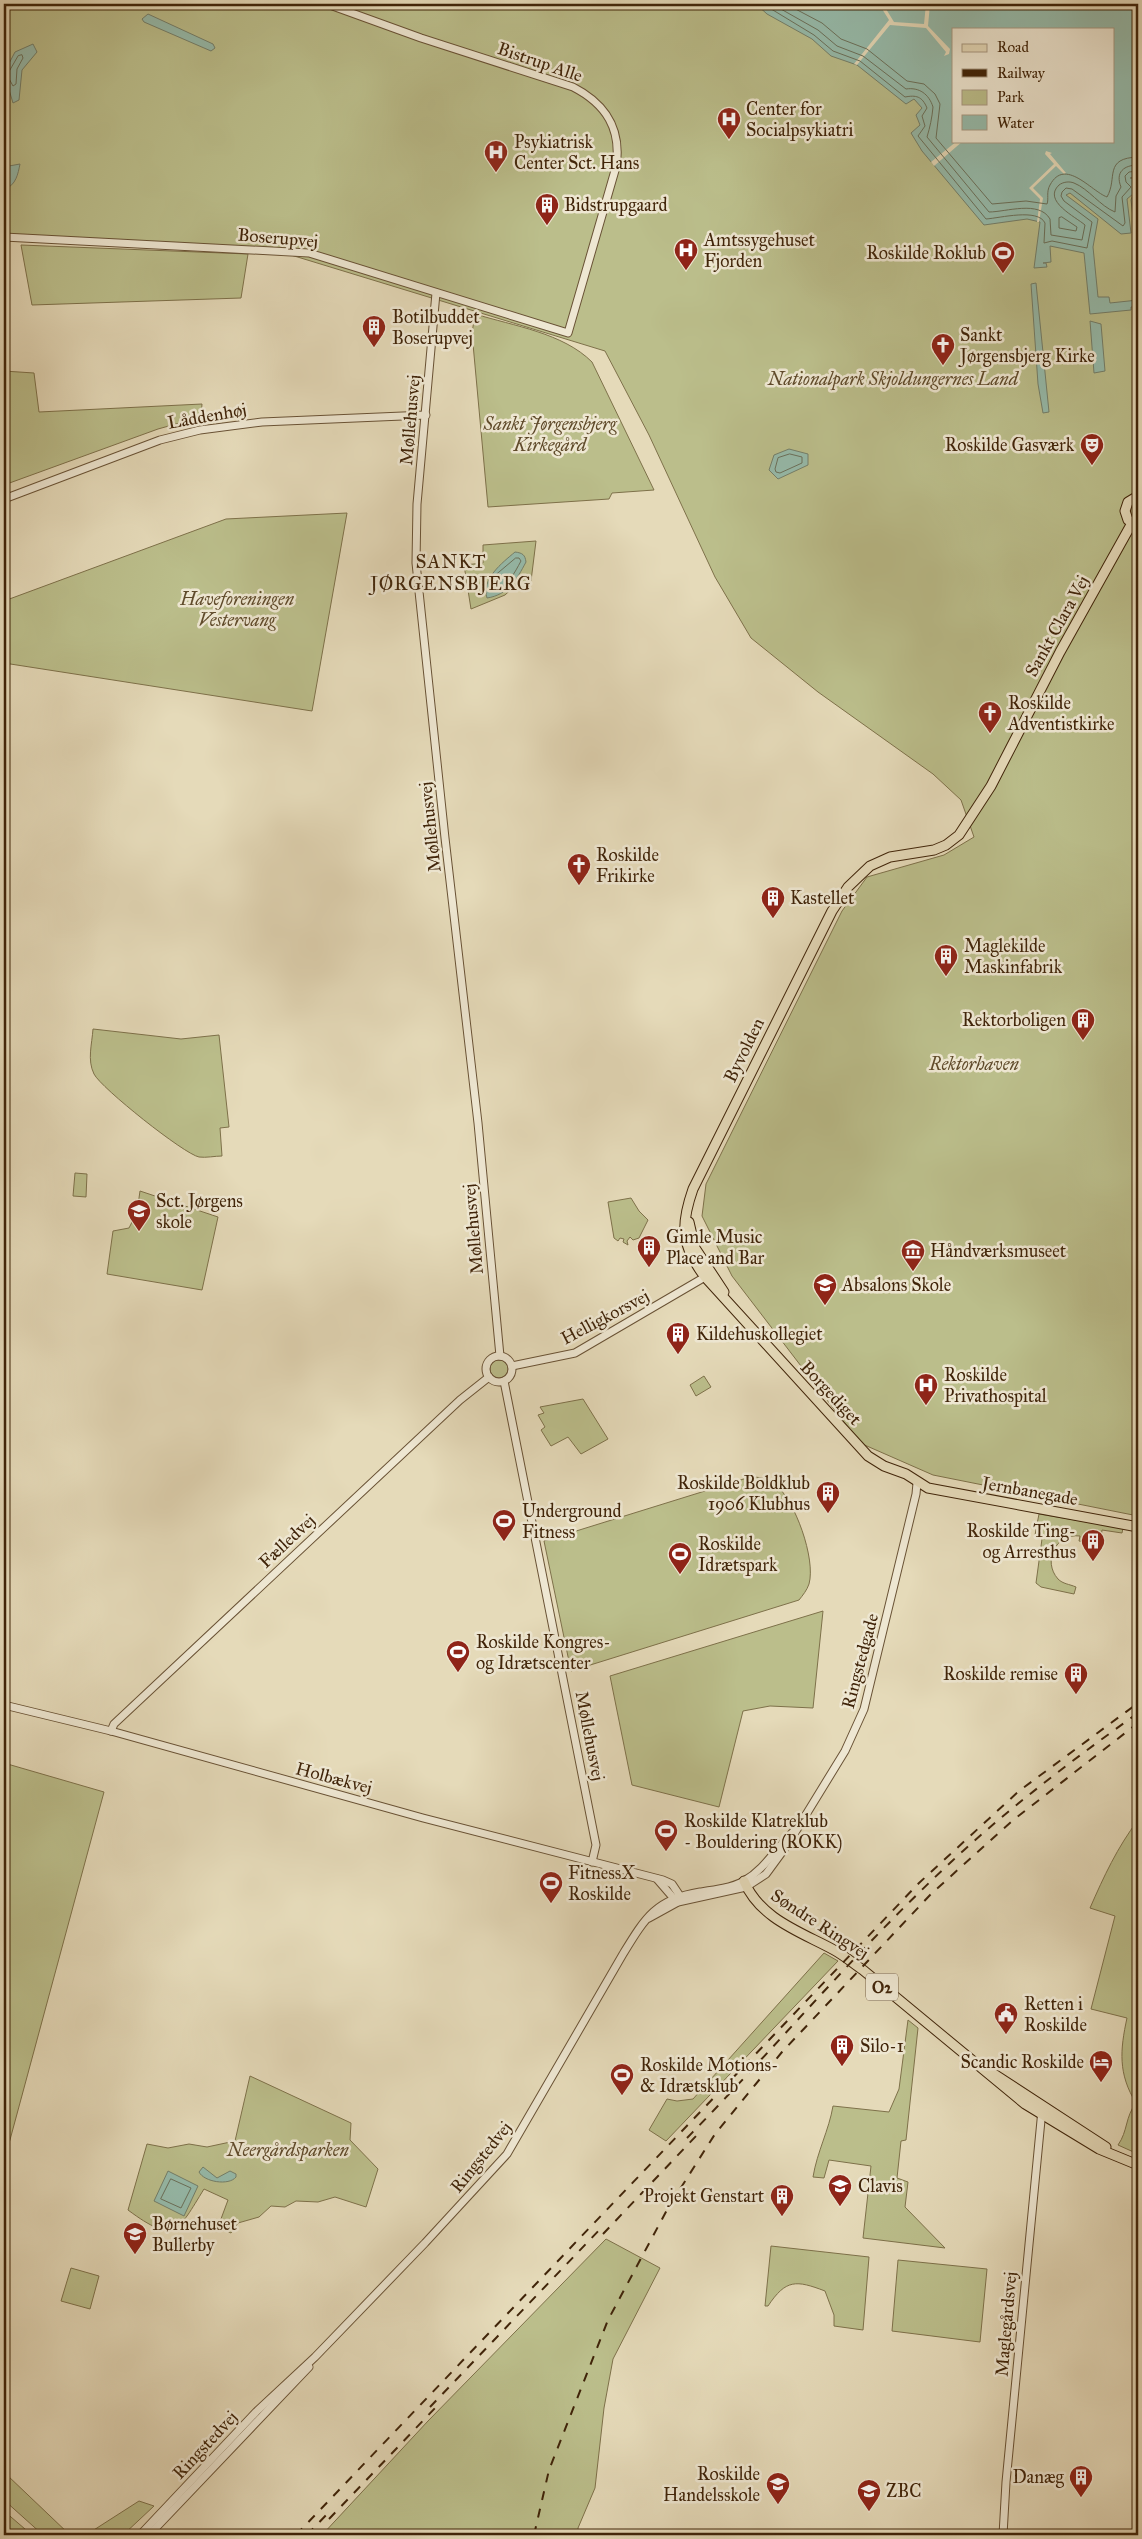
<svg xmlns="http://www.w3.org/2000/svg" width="1142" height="2539" viewBox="0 0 1142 2539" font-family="'IM FELL Great Primer',serif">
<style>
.green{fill:#bbbe8b;stroke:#7e714a;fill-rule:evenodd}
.water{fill:#96bbab;stroke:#747f6a;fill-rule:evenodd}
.pier{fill:#e5dab9}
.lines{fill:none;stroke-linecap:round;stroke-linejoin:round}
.shore{stroke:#6b705a;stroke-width:1}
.minor-casing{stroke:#695235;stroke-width:9}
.major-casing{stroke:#402409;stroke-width:11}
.minor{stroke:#eee7d2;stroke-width:7}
.major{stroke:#e5dab9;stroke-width:9}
.rail{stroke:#402409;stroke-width:2;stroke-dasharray:9 9;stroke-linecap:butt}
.labels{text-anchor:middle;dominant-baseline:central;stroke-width:5;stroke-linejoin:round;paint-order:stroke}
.shield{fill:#eee7d2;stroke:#745e45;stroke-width:1}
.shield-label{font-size:16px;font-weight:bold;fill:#402409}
.street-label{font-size:18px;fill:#402409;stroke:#eee7d2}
.poi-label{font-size:18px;fill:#402409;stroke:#eee7d2;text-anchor:start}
.park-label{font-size:18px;font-style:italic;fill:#5f4a2a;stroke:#eee7d2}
.neighbourhood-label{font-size:19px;letter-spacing:1px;fill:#402409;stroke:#eee7d2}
</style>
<rect width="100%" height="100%" fill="#e5dab9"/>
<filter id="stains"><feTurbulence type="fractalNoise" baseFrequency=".004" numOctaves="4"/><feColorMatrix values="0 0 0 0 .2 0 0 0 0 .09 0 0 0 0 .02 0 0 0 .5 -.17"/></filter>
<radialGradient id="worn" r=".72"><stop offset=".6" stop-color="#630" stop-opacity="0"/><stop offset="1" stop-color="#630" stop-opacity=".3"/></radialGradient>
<g class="green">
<path d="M4 4H1138V1516L933 1475 860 1443 732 1276 702 1216 706 1184 842 911 867 877 944 855 974 837 961 800 933 774 818 692 751 638 715 577 649 435 605 351 291 255 4 239ZM953 29H1113V141H953Z"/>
<path d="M21 245 248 254 241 298 32 305Z"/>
<path d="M475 314C514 326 563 333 592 362L654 490 612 493 609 499 488 507 472 333Z"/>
<path d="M4 371 34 373 39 412 202 404 201 417 158 429 4 485Z"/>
<path d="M347 513 312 711 4 663V601L226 519Z"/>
<path d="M536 541 531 581 517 584 505 595 471 609 464 565 483 563V545Z"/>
<path d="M93 1029 181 1039 219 1035 229 1127 220 1128 222 1156C215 1156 206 1158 199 1157 184 1154 101 1088 94 1074 87 1060 92 1044 93 1029Z"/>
<path d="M75 1173 87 1174 86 1197 73 1196Z"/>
<path d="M140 1191 218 1217 202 1290 107 1274 113 1231 129 1228 137 1212Z"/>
<path d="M631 1198 639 1211 648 1220 639 1238 633 1240 630 1237 627 1241 628 1245 623 1242 624 1239 620 1238 618 1241 614 1238 608 1202Z"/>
<circle cx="499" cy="1369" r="9"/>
<path d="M704 1376 711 1387 696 1396 690 1385Z"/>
<path d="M583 1399 608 1439 581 1454 568 1437 551 1446 541 1430 545 1427 538 1415 544 1413 540 1407Z"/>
<path d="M750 1477C759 1477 768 1478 775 1484 795 1500 816 1559 809 1584 807 1590 803 1595 799 1600L571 1671 544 1541Z"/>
<path d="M1039 1514 1123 1528 1122 1533 1102 1530 1100 1545 1079 1541 1080 1536C1056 1533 1042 1561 1058 1579 1063 1584 1069 1584 1076 1587L1074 1594 1041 1587 1036 1583 1042 1539 1035 1535Z"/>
<path d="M823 1611 813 1708 770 1706 743 1711 719 1807 632 1785 610 1676Z"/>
<path d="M4 1763 104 1792 4 2162Z"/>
<path d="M1138 1820V2154L1118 2145C1128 2131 1125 2117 1136 2103 1118 2074 1120 2050 1127 2018L1091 2009 1115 1916 1090 1908C1104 1876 1117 1848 1138 1820Z"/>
<path d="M824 1953 838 1961 666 2141 649 2130 667 2099 677 2101 693 2099Z"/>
<path d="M908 2020 918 2028 906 2140 901 2141 897 2178 908 2182 905 2207 945 2248 863 2238 871 2166 829 2160 824 2178 813 2177C817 2152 829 2130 833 2106L889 2112 899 2089Z"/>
<path d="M250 2076 351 2123 350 2140 378 2169 366 2207 335 2197 318 2202 296 2201 285 2207 271 2206 259 2217 238 2223 231 2233 218 2227 228 2200 204 2189C178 2231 175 2245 128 2210L147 2144 168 2148 189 2144 207 2147 235 2141Z"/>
<path d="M606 2239 660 2268 613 2359 604 2408 595 2488 578 2528V2535H322L428 2421Z"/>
<path d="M771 2246 869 2257 863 2330 834 2326V2315L825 2291C796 2280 786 2279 768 2306H765Z"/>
<path d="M898 2260 987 2269 980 2342 892 2331Z"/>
<path d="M71 2268 99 2276 90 2309 61 2301Z"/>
<path d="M4 2474 7 2475 70 2535H43L4 2500Z"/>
<path d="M139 2501 154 2506 123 2535H86Z"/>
<path d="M4 2511 32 2535H10L4 2532Z"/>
</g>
<g class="water">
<path d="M756 4H1138V176L1130 178 1138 179V225L1134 226 1131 200 1133 194 1127 199 1131 233 1121 234 1070 193 1066 195 1098 219 1093 247 1098 297H1109L1110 303 1138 300V307H1131V310L1090 314 1084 253 1050 246 1051 262 1043 263H1046L1047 267 1034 268 1040 222 1027 219 984 225 922 151 911 133 920 125 916 115 922 108 914 99 906 104 857 65 831 56 812 39 767 14ZM953 29H1113V141H953Z"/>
<path d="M148 14 213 44 215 48 211 51 144 22 142 19Z"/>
<path d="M33 44 37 52 22 70 19 100 13 103 4 73 15 52Z"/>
<path d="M20 164C18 174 16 185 5 189L4 172 9 166Z"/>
<path d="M1036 283 1049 412 1043 413 1038 384 1031 284Z"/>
<path d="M1090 321 1101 324 1105 371 1094 373Z"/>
<path d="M789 449 808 454V465L778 479 769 470 774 455Z"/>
<path d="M515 552C523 553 525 555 526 562 517 579 508 595 487 598 481 579 502 563 515 552Z"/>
<path d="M203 2167 217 2178 230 2171 236 2174V2177C229 2186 204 2182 199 2172Z"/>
<path d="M168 2171 198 2186 184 2216 154 2201Z"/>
</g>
<g class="pier">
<path d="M879 4H883L894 22 924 24 926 4H930L928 26 950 49 949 54 944 56 946 52 926 28 890 25 857 65 854 64 889 20Z"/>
<path d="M957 141H963L934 166 931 162Z"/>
<path d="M1046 151 1052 153 1050 154 1066 173 1064 174 1056 166 1033 188 1043 198 1039 222H1037L1040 199 1029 188 1054 164 1045 154Z"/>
</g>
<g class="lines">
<g class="shore">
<path d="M763 4 814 35 833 51 860 61 905 97C916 95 922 96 927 108L922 116 925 126 918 136 986 219C1000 218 1038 208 1045 223L1044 243 1052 241 1087 248 1092 222 1064 201 1061 196 1062 192 1066 188 1072 189 1123 226 1125 223 1122 197 1131 187 1126 182 1125 176 1129 172 1138 171"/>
<path d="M772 4 818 30 837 46 863 56 906 89C919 87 929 94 933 107 932 118 930 127 927 137L989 212C1006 212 1039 200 1050 219L1051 235 1082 240 1085 225C1076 217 1042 201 1059 185 1063 182 1069 181 1074 183 1089 189 1100 206 1115 212L1116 196 1121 187C1115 172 1124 165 1138 165"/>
<path d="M786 4 822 23 841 39 867 49 907 81 924 84 935 94 940 104 936 138 992 204 1026 201 1047 204C1049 199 1046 192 1050 185 1065 157 1091 191 1107 197 1118 178 1103 158 1138 157"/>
<path d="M22 55 23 58 17 69 16 84 13 86 7 75 18 56Z"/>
<path d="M1062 217 1077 227 1076 231 1059 228V218Z"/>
<path d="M790 454 802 457V463L780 473 776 472 775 469 778 458Z"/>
<path d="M516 558H519L521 561C515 572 507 588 494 591L497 574Z"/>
<path d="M171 2179 191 2188 181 2208 161 2199Z"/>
</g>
<g class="minor-casing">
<g id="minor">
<path d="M4 237 309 253 568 333 616 167C622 129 606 104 573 87L421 38 327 4"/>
<path d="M436 293 417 504 416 563 445 838 478 1123 500 1356"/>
<path d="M4 499 160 440 200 430 262 422 426 415"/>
<circle cx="499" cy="1369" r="13"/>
<path d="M512 1366 575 1353 705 1277"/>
<path d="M504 1381 596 1845 592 1862"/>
<path d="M4 1705 111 1731 423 1818 663 1880 672 1884 680 1896 678 1902"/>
<path d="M111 1731 114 1724 460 1400 489 1377"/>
<path d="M657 1879 676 1901"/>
<path d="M649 1918 678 1902 746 1887 766 1874 788 1844 845 1751 864 1709 916 1494 917 1483"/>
<path d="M140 2535 256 2412 315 2357 425 2243 507 2154 623 1954C645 1918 656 1899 700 1892 715 1890 731 1888 744 1881 765 1869 776 1848 793 1832"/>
<path d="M149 2535 309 2367"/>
<path d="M1003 2535 1006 2482 1042 2110"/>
</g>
</g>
<g class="major-casing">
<g id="major">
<path d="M1138 496 1128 502 1125 511 1128 520 1138 525"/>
<path d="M1132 523 1060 652 991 786 959 835 946 845 934 850 890 857 870 866 848 887 832 911 693 1189C680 1226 681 1246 705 1277L868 1456 884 1466 906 1474 928 1488 1138 1527"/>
<path d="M689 1222 695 1248 724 1292"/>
<path d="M744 1881C760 1919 801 1932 834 1950 845 1956 854 1964 863 1970L1025 2104 1099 2149 1138 2165"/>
<path d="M991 2072 1106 2147"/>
</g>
</g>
<use href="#minor" class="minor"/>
<use href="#major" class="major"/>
<g class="rail">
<path d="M687 2138C780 2043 865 1940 963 1851 1018 1801 1078 1756 1138 1713"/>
<path d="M603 2234 696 2136"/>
<path d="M430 2407 604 2225"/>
<path d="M329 2519 438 2405"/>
<path d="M296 2535 919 1883 1019 1791 1138 1703"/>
<path d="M307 2535 331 2510"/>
<path d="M534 2535 549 2470 608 2320 668 2208 715 2134 782 2052 931 1894 1012 1821 1138 1723"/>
</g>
</g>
<defs>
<g id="hospital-pin" transform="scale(1.25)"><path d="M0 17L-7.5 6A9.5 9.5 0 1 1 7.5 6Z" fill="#8f2418" stroke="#eee7d2"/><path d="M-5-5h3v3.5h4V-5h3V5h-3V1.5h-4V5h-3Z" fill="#fff"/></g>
<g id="building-pin" transform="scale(1.25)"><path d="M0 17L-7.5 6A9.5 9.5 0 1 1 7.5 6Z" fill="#8f2418" stroke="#eee7d2"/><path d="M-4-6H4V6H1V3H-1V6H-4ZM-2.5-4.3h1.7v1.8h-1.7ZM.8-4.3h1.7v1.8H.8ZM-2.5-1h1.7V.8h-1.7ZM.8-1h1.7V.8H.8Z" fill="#fff"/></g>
<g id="stadium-pin" transform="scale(1.25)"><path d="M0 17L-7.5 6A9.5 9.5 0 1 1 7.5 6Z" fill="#8f2418" stroke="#eee7d2"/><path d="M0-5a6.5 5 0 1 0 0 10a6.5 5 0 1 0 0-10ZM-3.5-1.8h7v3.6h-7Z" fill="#fff"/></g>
<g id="church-pin" transform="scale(1.25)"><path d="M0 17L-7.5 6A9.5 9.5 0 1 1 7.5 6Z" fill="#8f2418" stroke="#eee7d2"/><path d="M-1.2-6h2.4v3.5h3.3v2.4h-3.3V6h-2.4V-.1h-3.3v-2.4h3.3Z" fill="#fff"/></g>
<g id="theatre-pin" transform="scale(1.25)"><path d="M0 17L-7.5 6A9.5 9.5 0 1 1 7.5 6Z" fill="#8f2418" stroke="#eee7d2"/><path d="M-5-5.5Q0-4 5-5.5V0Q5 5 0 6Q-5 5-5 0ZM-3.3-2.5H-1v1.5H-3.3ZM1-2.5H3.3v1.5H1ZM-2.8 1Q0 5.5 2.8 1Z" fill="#fff"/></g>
<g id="school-pin" transform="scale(1.25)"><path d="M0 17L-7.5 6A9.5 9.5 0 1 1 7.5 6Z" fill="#8f2418" stroke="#eee7d2"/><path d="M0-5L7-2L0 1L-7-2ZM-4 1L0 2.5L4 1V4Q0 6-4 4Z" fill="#fff"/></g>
<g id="museum-pin" transform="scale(1.25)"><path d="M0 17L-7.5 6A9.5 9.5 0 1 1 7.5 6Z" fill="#8f2418" stroke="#eee7d2"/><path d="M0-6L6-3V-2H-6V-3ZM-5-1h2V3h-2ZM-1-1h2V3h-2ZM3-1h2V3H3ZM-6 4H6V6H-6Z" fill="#fff"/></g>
<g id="civic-pin" transform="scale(1.25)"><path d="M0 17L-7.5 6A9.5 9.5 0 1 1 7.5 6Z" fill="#8f2418" stroke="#eee7d2"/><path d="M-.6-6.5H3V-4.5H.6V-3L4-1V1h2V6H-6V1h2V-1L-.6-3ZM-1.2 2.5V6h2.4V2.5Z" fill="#fff"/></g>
<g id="hotel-pin" transform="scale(1.25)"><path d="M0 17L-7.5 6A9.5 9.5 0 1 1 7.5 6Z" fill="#8f2418" stroke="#eee7d2"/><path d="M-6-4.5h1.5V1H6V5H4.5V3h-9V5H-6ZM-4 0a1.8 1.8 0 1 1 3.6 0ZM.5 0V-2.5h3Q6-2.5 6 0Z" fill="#fff"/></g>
<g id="university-pin" transform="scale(1.25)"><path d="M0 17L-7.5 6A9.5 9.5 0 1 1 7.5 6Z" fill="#8f2418" stroke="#eee7d2"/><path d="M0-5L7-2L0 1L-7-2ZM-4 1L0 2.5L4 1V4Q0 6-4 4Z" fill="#fff"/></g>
</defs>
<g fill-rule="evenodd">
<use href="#hospital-pin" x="729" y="119"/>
<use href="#hospital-pin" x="496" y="152"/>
<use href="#building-pin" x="547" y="205"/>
<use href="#hospital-pin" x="686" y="250"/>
<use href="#stadium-pin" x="1003" y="253"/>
<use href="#building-pin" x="374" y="327"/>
<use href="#church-pin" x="943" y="345"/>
<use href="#theatre-pin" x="1092" y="445"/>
<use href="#church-pin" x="990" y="713"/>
<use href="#church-pin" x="579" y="865"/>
<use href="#building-pin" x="773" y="898"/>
<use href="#building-pin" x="946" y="956"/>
<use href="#building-pin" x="1083" y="1020"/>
<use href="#school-pin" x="139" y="1211"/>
<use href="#building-pin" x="649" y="1247"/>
<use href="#museum-pin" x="913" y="1251"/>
<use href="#school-pin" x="825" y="1285"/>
<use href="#building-pin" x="678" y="1334"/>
<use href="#hospital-pin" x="926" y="1385"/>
<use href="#building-pin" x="828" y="1493"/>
<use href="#stadium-pin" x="504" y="1521"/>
<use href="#building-pin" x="1093" y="1541"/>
<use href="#stadium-pin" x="680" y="1554"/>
<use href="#stadium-pin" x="458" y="1652"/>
<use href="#building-pin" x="1076" y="1674"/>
<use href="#stadium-pin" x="666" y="1831"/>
<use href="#stadium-pin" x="551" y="1883"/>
<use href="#civic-pin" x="1006" y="2014"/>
<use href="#building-pin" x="842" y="2046"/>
<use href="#hotel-pin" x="1101" y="2062"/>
<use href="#stadium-pin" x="622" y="2075"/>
<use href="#school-pin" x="840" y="2186"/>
<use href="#building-pin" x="782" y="2196"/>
<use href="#school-pin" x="135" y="2234"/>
<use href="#building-pin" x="1081" y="2477"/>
<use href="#school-pin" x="778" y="2484"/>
<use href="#university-pin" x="869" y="2491"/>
</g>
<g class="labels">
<rect class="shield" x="866" y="1973.5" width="32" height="27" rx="4"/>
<g class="shield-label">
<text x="882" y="1987">O2</text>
</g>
<g class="street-label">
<text transform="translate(540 62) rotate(19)">Bistrup Alle</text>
<text transform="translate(278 238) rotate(5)">Boserupvej</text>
<text transform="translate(207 416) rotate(-10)">Låddenhøj</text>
<text transform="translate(410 420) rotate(-85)">Møllehusvej</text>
<text transform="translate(1057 626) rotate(-61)">Sankt Clara Vej</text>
<text transform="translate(430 827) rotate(-96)">Møllehusvej</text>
<text transform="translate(744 1050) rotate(-64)">Byvolden</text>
<text transform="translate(473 1229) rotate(-95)">Møllehusvej</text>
<text transform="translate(605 1317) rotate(-28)">Helligkorsvej</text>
<text transform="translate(831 1393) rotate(47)">Borgediget</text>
<text transform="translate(1030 1491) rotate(10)">Jernbanegade</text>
<text transform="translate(287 1541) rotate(-43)">Fælledvej</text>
<text transform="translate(860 1661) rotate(-75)">Ringstedgade</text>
<text transform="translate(590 1736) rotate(79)">Møllehusvej</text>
<text transform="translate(334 1778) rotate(15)">Holbækvej</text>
<text transform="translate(820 1924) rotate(33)">Søndre Ringvej</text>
<text transform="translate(481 2157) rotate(-51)">Ringstedvej</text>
<text transform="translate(1006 2324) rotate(-85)">Maglegårdsvej</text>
<text transform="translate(205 2445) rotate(-47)">Ringstedvej</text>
</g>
<g class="poi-label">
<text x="746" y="109">Center for<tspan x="746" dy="21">Socialpsykiatri</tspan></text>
<text x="514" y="142">Psykiatrisk<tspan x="514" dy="21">Center Sct. Hans</tspan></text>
<text x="564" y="205">Bidstrupgaard</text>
<text x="704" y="240">Amtssygehuset<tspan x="704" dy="21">Fjorden</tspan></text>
<text x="986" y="253" text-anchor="end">Roskilde Roklub</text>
<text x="392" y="317">Botilbuddet<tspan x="392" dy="21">Boserupvej</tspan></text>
<text x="960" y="335">Sankt<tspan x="960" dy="21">Jørgensbjerg Kirke</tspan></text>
<text x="1074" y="445" text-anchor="end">Roskilde Gasværk</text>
<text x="1008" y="703">Roskilde<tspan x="1008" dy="21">Adventistkirke</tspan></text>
<text x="596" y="855">Roskilde<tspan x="596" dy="21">Frikirke</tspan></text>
<text x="790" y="898">Kastellet</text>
<text x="964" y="946">Maglekilde<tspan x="964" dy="21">Maskinfabrik</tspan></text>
<text x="1066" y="1020" text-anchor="end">Rektorboligen</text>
<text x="156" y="1201">Sct. Jørgens<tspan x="156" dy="21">skole</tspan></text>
<text x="666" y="1237">Gimle Music<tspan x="666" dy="21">Place and Bar</tspan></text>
<text x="930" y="1251">Håndværksmuseet</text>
<text x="842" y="1285">Absalons Skole</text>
<text x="696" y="1334">Kildehuskollegiet</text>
<text x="944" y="1375">Roskilde<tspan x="944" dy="21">Privathospital</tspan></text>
<text x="810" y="1483" text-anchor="end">Roskilde Boldklub<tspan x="810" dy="21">1906 Klubhus</tspan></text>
<text x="522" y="1511">Underground<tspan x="522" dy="21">Fitness</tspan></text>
<text x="1076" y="1531" text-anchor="end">Roskilde Ting-<tspan x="1076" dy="21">og Arresthus</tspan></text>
<text x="698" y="1544">Roskilde<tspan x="698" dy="21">Idrætspark</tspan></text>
<text x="476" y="1642">Roskilde Kongres-<tspan x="476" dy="21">og Idrætscenter</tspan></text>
<text x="1058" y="1674" text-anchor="end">Roskilde remise</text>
<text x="684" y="1821">Roskilde Klatreklub<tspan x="684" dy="21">- Bouldering (ROKK)</tspan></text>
<text x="568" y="1873">FitnessX<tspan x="568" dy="21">Roskilde</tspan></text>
<text x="1024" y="2004">Retten i<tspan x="1024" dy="21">Roskilde</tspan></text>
<text x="860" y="2046">Silo-1</text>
<text x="1084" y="2062" text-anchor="end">Scandic Roskilde</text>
<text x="640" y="2065">Roskilde Motions-<tspan x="640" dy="21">&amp; Idrætsklub</tspan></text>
<text x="858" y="2186">Clavis</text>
<text x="764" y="2196" text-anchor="end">Projekt Genstart</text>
<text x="152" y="2224">Børnehuset<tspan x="152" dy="21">Bullerby</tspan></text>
<text x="760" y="2474" text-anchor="end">Roskilde<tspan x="760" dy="21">Handelsskole</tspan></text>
<text x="1064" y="2477" text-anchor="end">Danæg</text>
<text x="886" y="2491">ZBC</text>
</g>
<g class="park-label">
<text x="893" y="379">Nationalpark Skjoldungernes Land</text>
<text x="550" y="424">Sankt Jørgensbjerg<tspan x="550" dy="21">Kirkegård</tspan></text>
<text x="237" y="599">Haveforeningen<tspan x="237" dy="21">Vestervang</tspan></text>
<text x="974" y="1064">Rektorhaven</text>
<text x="288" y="2150">Neergårdsparken</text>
</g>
<g class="neighbourhood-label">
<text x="451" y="561">SANKT<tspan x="451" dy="22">JØRGENSBJERG</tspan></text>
</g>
</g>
<rect width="1142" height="2539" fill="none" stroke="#e5dab9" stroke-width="20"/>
<rect x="5" y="5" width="1132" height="2529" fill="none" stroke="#402409" stroke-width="2.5"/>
<rect x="10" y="10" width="1122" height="2519" fill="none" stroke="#402409"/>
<rect x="952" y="28" width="162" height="115" fill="#eee7d2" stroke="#a89982"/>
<rect x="962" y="44" width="25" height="8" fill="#e5dab9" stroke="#a89982"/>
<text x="997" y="52" font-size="15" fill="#402409">Road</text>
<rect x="962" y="69" width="25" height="8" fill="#402409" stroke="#a89982"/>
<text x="997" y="78" font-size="15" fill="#402409">Railway</text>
<rect x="962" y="90" width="25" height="15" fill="#bbbe8b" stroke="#a89982"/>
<text x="997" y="102" font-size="15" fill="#402409">Park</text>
<rect x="962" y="115" width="25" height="15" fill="#96bbab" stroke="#a89982"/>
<text x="997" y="128" font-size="15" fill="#402409">Water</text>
<rect width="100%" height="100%" filter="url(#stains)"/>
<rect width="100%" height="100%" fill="url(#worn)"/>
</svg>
